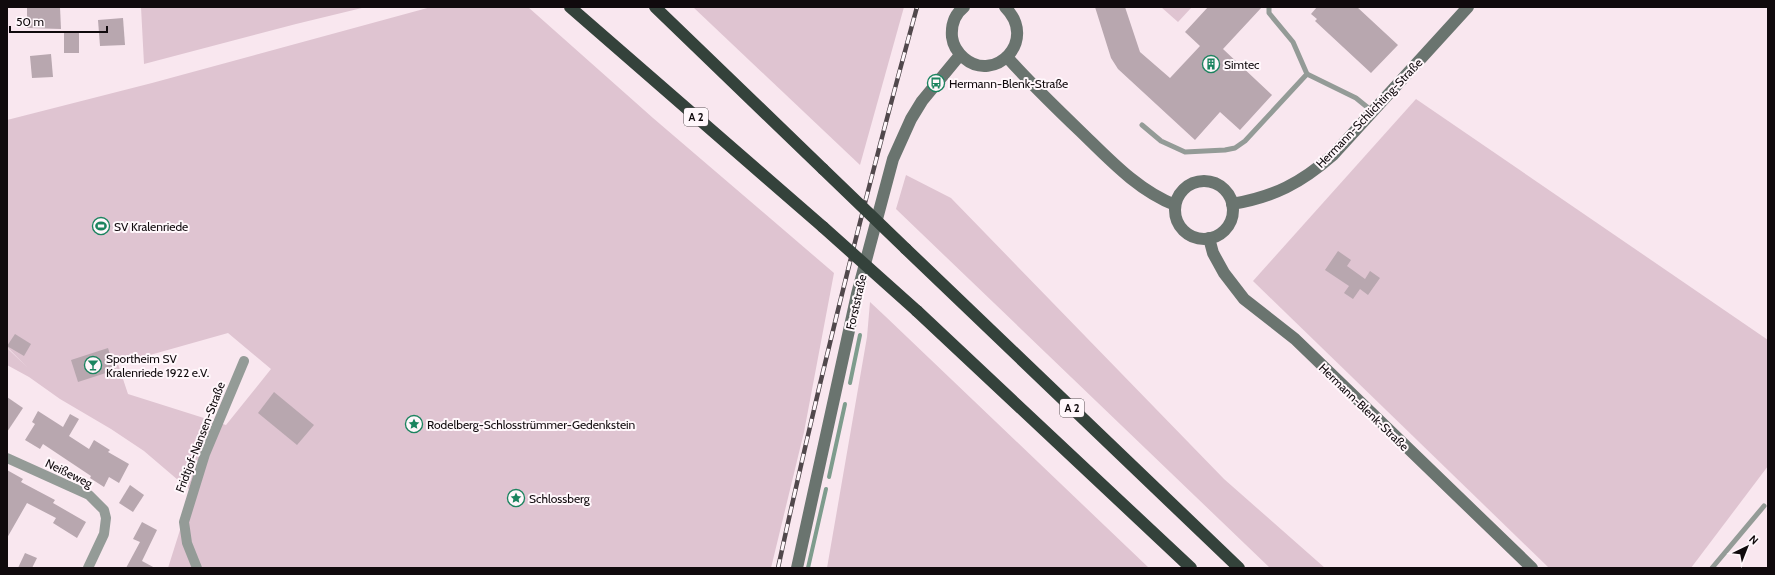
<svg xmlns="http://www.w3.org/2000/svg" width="1775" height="575" viewBox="0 0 1775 575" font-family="Cabin,sans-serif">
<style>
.green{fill:#dfc4d1;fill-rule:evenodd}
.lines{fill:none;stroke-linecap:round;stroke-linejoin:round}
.stream{stroke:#7e9c8d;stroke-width:4}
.building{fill:#b8a7af}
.lane{stroke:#949b97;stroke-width:5}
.street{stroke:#949b97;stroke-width:10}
.secondary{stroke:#6a746f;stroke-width:12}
.highway{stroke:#34423b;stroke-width:12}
.rail-casing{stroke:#51484c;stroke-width:4.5}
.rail{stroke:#fff7fb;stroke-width:3;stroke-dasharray:9;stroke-linecap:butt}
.highway-bridge{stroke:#34423b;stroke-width:12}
.labels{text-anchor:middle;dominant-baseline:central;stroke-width:4;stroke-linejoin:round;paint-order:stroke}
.shield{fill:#fff7fb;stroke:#585154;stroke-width:1}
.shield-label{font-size:11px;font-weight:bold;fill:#100a0d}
.poi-label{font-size:12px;fill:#100a0d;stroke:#fff7fb;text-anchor:start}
.street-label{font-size:12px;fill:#100a0d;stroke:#fff7fb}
</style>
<rect width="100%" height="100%" fill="#f9e7ef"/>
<g class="green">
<path d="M141 7H366L296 24 144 64Z"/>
<path d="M431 7H528L653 118 834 273 804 432 771 568H168L192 492 144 451 111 429 60 399 29 377 7 365V348L27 367 7 347V120L152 83ZM228 333 271 369 226 425 128 394 118 364Z"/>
<path d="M693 7H904L860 165Z"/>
<path d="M1161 7H1192L1178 22Z"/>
<path d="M1416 99 1768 340V466L1691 568H1549L1253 281Z"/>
<path d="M906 175 951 198 1224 479 1325 568H1270L896 209Z"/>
<path d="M870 302 885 316 1149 568H827L867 337Z"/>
</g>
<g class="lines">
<g class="stream">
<path d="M850 383 860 335"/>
<path d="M829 477 845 404"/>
<path d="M808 568 826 489"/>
</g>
</g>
<g class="building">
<path d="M27 7H60L61 29 27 28Z"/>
<path d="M1095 7H1125L1140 52 1170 78 1200 46 1185 32 1208 7H1262L1223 49 1272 95 1240 130 1220 112 1195 140 1118 69 1111 58Z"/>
<path d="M1317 7H1357L1398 45 1371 73 1315 21 1317 19 1311 14Z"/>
<path d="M123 18 125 45 100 46 98 20Z"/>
<rect x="64" y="33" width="15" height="20"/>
<path d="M51 54 53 77 32 78 30 56Z"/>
<path d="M1338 251 1351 260 1347 266 1365 279 1370 271 1380 278 1368 295 1360 289 1353 299 1344 293 1349 286 1325 270Z"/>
<path d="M15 334 31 344 24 356 7 346Z"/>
<path d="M108 348 115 370 78 382 71 360Z"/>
<path d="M274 392 314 425 297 445 258 413Z"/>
<path d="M7 397 23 408 7 432Z"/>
<path d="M38 411 63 427 70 414 79 419 69 436 89 449 94 440 110 450 108 452 129 464 119 483 109 477 104 487 90 478 91 476 43 444 40 449 25 440 35 424 32 422Z"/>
<path d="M7 470 23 479 21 482 55 500 53 503 86 522 77 538 53 523 56 518 27 503 7 538Z"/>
<path d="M130 485 144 495 133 512 119 503Z"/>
<path d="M142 522 157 530 142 561 155 568H126L140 542 133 539Z"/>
<path d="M25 553 37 558 32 568H18Z"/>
</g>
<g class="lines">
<g class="lane">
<path d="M1269 7V13L1293 42 1307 74"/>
<path d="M1142 125 1161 141 1185 152 1225 150 1235 148 1245 141 1307 74 1356 98 1372 111"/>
<path d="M1712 568 1764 506"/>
</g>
<g class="street">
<path d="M7 458 89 495 104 510 106 518 104 534 88 568"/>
<path d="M197 568 187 543 184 522 205 454 244 361"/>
</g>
<g class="secondary">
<path d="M964 7C955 14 951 25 952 37 953 45 957 52 964 58 994 84 1039 41 1005 7"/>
<path d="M1007 57C1030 83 1055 107 1080 131 1109 159 1137 190 1175 205"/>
<circle cx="1204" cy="210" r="29"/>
<path d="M1232 204C1274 197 1301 183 1333 155L1468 7"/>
<path d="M1209 238 1213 253 1224 273 1244 299 1295 339 1532 568"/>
<path d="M797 568 857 294 893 159 911 119 922 101 960 55"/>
</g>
<g class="highway">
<path d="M570 7 823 227"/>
<path d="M655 7 823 169"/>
<path d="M906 249 1239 568"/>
<path d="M917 311 1191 568"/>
</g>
<g class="rail-casing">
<path id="rail" d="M778 568C819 380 866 193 917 7"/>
</g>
<use href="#rail" class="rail"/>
<g class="highway-bridge">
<path d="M823 169 906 249"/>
<path d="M823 227 917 311"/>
</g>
</g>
<defs>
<g id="building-ring" transform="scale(0.9)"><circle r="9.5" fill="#fff7fb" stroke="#1b845f" stroke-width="1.5"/><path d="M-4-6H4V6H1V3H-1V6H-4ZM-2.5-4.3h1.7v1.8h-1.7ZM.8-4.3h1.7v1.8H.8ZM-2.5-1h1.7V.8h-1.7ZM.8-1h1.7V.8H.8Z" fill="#1b845f"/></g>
<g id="bus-ring" transform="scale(0.9)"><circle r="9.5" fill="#fff7fb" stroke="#1b845f" stroke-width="1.5"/><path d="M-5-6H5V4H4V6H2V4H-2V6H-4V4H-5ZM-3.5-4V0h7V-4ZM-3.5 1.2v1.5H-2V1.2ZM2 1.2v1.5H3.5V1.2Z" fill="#1b845f"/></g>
<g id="stadium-ring" transform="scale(0.9)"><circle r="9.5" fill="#fff7fb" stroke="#1b845f" stroke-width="1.5"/><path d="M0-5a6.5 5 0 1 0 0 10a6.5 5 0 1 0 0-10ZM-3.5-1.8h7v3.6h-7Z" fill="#1b845f"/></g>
<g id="bar-ring" transform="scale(0.9)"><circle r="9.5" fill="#fff7fb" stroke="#1b845f" stroke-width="1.5"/><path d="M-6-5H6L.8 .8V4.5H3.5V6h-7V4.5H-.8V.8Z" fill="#1b845f"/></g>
<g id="sight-ring" transform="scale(0.9)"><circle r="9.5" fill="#fff7fb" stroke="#1b845f" stroke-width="1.5"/><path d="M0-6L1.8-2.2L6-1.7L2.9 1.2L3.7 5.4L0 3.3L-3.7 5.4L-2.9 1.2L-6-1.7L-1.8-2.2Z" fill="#1b845f"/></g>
</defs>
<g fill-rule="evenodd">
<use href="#building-ring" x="1211" y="64"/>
<use href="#bus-ring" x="936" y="83"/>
<use href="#stadium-ring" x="101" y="226"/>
<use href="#bar-ring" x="93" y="365"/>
<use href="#sight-ring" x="414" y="424"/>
<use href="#sight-ring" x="516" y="498"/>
</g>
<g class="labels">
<g class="shield">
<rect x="684" y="108" width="24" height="18" rx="3"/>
<rect x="1060" y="399" width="24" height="18" rx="3"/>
</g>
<g class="shield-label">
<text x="696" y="117">A 2</text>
<text x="1072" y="408">A 2</text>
</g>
<g class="poi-label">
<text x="1224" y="64">Simtec</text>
<text x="949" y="83">Hermann-Blenk-Straße</text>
<text x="114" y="226">SV Kralenriede</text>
<text x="106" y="358">Sportheim SV<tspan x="106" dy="14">Kralenriede 1922 e.V.</tspan></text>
<text x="427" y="424">Rodelberg-Schlosstrümmer-Gedenkstein</text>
<text x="529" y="498">Schlossberg</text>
</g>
<g class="street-label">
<text transform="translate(1369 113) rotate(-46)">Hermann-Schlichting-Straße</text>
<text transform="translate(856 302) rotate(-77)">Forststraße</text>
<text transform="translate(1364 407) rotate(44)">Hermann-Blenk-Straße</text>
<text transform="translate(200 437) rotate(-69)">Fridtjof-Nansen-Straße</text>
<text transform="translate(69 473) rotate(26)">Neißeweg</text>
</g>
</g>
<rect width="1775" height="575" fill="none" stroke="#100a0d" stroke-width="16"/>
<g transform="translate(1747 547) rotate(43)" stroke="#fff7fb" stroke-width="3" paint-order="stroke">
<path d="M0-3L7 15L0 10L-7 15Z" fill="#100a0d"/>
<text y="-6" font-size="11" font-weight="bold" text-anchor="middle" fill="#100a0d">N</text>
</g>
<path d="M10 26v6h97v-6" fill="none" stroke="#100a0d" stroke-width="2"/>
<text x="16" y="26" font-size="12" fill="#100a0d" stroke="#fff7fb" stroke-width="3" paint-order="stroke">50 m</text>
</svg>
